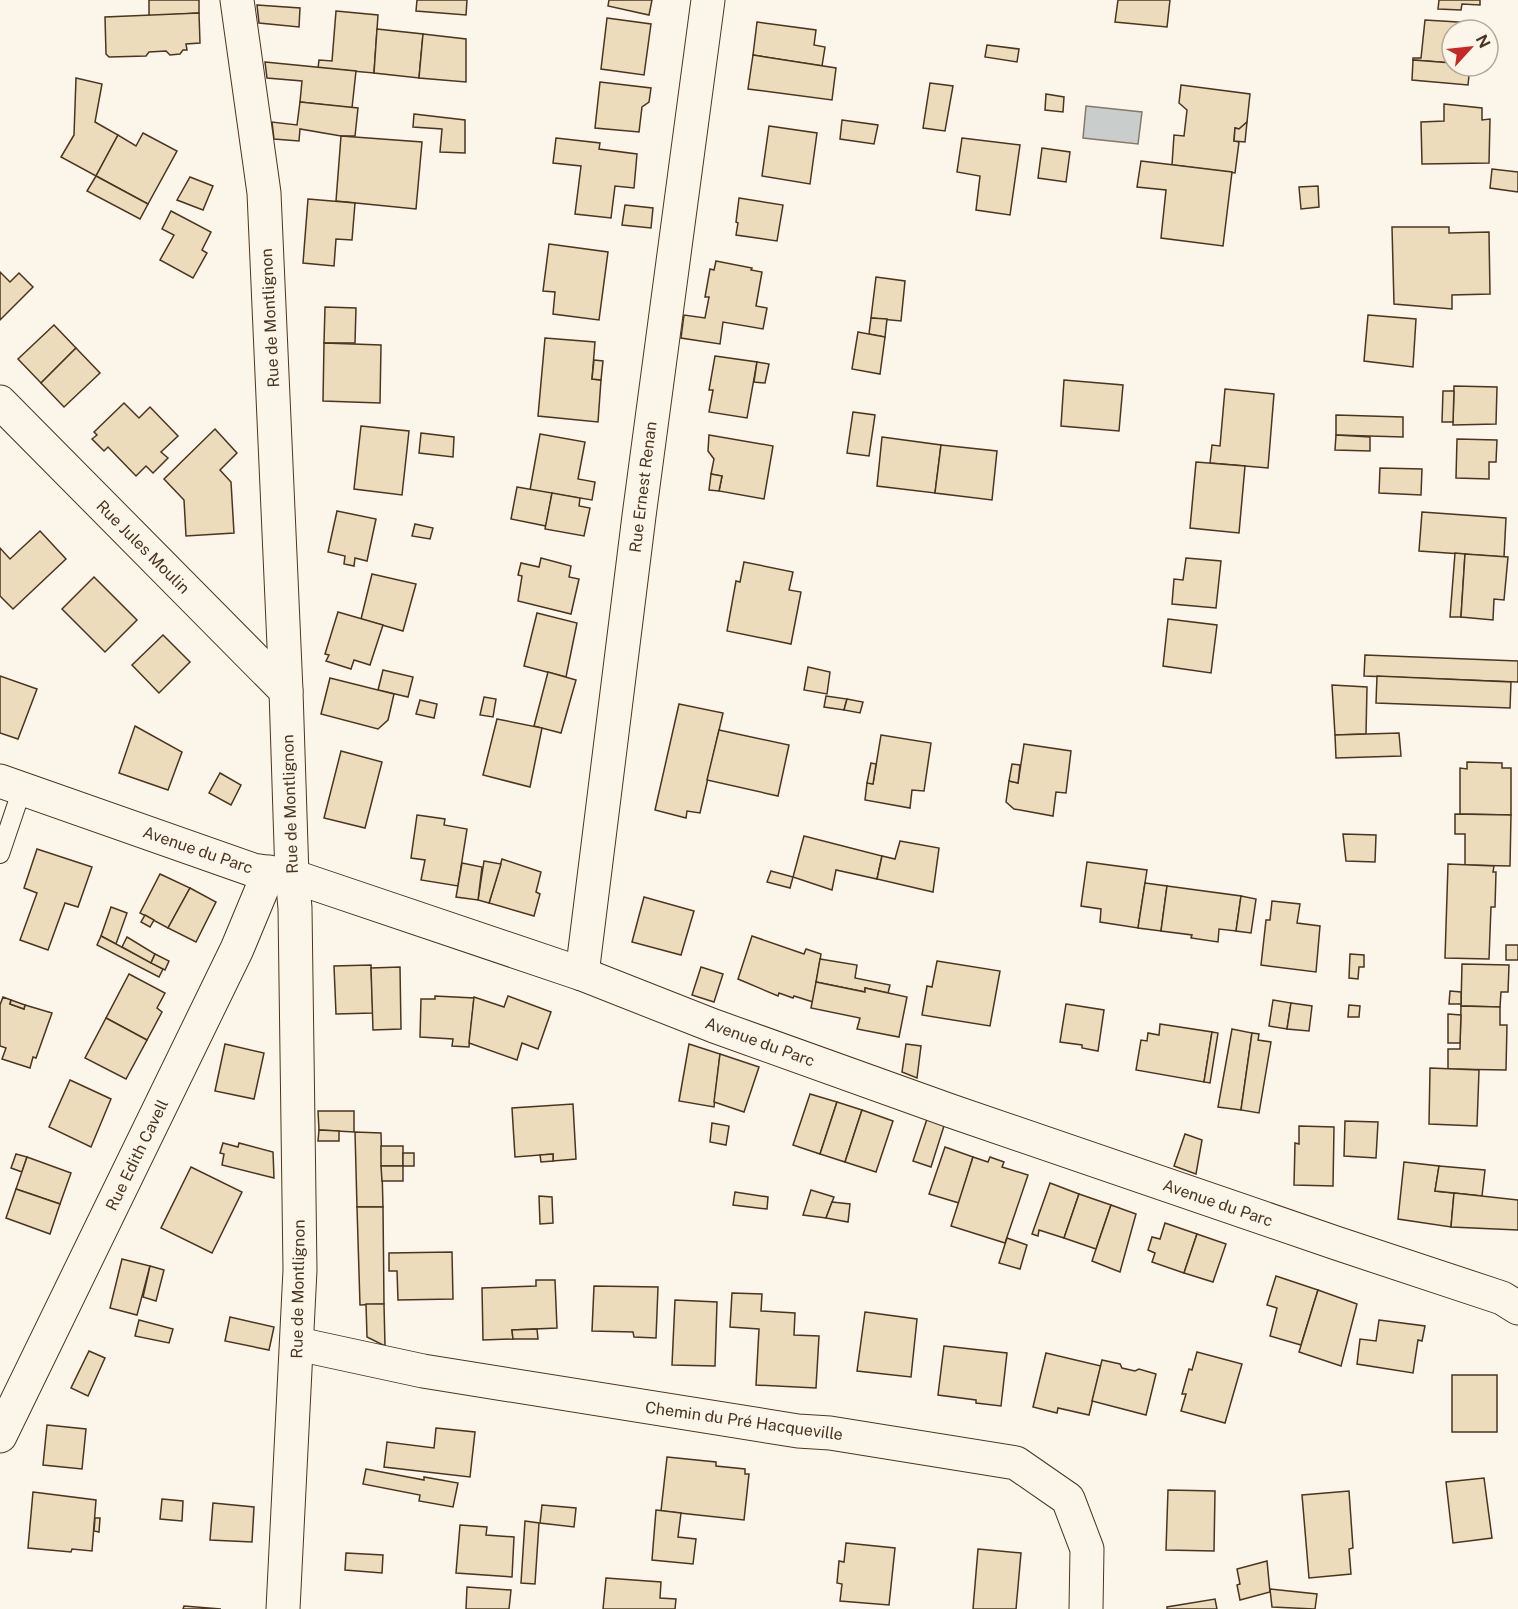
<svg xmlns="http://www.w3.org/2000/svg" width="1518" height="1609" viewBox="0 0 1518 1609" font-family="'Public Sans',sans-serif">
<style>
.water{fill:#c9cecd;stroke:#887966;stroke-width:1.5}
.building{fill:#ecdcbc;stroke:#4a3520;stroke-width:1.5}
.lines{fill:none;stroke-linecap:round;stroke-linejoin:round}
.lane-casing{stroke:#4a3520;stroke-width:20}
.street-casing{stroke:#4a3520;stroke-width:35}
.lane{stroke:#fbf6e9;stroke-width:18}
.street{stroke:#fbf6e9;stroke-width:33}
.labels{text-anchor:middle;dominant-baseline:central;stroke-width:4.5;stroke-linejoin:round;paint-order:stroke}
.street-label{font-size:16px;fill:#4a3520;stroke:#fbf6e9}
</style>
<rect width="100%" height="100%" fill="#fbf6e9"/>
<path class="water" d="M1086 106 1142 112 1138 144 1083 138Z"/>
<g class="building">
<path d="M149 0H199V13L149 16Z"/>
<path d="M417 0H467L466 15 416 11Z"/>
<path d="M609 0H652L649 15 608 6Z"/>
<path d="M1118 0H1170L1167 27 1115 22Z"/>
<path d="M1439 0H1480V5L1462 4 1461 10 1438 9Z"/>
<path d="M257 5 300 8 299 27 259 23Z"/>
<path d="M336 11 378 15 374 73 318 68 319 60 332 61Z"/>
<path d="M199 13 200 43 186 44 187 50H183L180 54 170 55 166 51 149 52 146 56 109 57 106 54 105 17Z"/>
<path d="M607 18 651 24 644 75 601 69Z"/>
<path d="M1425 20 1474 23V30H1452V63L1413 60V58H1421Z"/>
<path d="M757 22 816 30 814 45 825 47 822 66 753 55Z"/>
<path d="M377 29 423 34 419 78 374 73Z"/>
<path d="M423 34 466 39V82L419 78Z"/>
<path d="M987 45 1019 49 1017 62 985 57Z"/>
<path d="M753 55 836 68 832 100 748 89Z"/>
<path d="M1413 60 1452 63V66H1470L1468 85 1412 80Z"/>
<path d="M265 62 356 71 352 108 300 102 302 81 267 78Z"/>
<path d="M76 78 102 84 95 122 118 135 96 176 61 157 74 135Z"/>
<path d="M600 82 651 88 649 102 642 107 639 132 595 128Z"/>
<path d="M930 83 953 86 945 131 923 128Z"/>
<path d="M1181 85 1250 94 1247 122 1239 129 1235 128 1234 141 1239 142 1235 173 1172 165 1174 135 1184 136 1187 110 1179 103Z"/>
<path d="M1046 94 1064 97 1063 112 1045 110Z"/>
<path d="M300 102 358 108 355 136H341L300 129 299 141 274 139 272 122 297 125Z"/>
<path d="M1444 104 1482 108V120L1490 119 1489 163 1422 164 1421 122 1444 121Z"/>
<path d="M414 114 465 120V153L440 152 442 129 413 127Z"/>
<path d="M842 120 878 125 874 144 840 139Z"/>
<path d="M1247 122 1245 142 1234 141 1235 128 1239 129Z"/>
<path d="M769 126 817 133 810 184 762 176Z"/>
<path d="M143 133 177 151 148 204 96 176 118 135 136 146Z"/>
<path d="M341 136 422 142 416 209 336 201Z"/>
<path d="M556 138 600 143 599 149 637 154 634 188 615 186 611 218 575 214 581 166 553 163Z"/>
<path d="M962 138 1020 145 1010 215 976 210 980 176 957 172Z"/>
<path d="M1042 148 1070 152 1066 182 1038 178Z"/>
<path d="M1141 161 1232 172 1223 246 1161 238 1166 190 1137 187Z"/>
<path d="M1492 169 1518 172V192L1490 188Z"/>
<path d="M96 176 148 204 140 219 87 191Z"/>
<path d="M190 177 213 186 203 210 177 200Z"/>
<path d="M1318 186 1319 207 1301 209 1299 187Z"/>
<path d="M739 198 783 205 777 241 736 235 738 223 736 222Z"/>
<path d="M308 199 355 203 352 240 336 239 334 266 303 263Z"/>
<path d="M625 205 653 208 651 228 622 225Z"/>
<path d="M171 211 211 232 202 250 207 253 193 278 160 260 174 235 162 229Z"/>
<path d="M1392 227H1449V233L1489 232 1490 294 1452 295V309L1394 304Z"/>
<path d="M549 244 608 252 599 320 553 314 555 292 543 291Z"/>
<path d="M716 261 752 268 751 270 762 272 756 306 767 308 763 329 723 322 720 344 681 338 684 315 705 318 709 297H705L710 269 714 270Z"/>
<path d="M0 272 10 282 19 273 33 287 0 320Z"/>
<path d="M876 277 905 281 901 321 871 318Z"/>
<path d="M325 307 356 308 355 343H324Z"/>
<path d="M1368 315 1416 319 1413 367 1364 361Z"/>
<path d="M871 318 887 319 885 337 869 334Z"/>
<path d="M54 325 76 348 41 383 18 359Z"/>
<path d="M858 332 885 337 880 374 852 369Z"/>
<path d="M545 338 595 342 592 379 601 380 598 422 538 416Z"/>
<path d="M324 343 381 345 380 403 323 401Z"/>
<path d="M76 348 100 373 64 407 41 383Z"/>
<path d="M715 356 757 362 747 418 709 412 713 390H709Z"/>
<path d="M594 360 603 361 601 380 592 379Z"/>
<path d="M757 362 769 364 765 383 754 382Z"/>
<path d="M1064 380 1123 385 1119 431 1061 426Z"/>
<path d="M1454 386 1497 387 1496 424 1453 425Z"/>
<path d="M1225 389 1274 394 1268 468 1210 463 1212 445 1220 446Z"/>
<path d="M1443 391H1454L1453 422H1442Z"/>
<path d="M124 403 139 418 150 407 178 436 161 452 168 458 153 473 146 466 136 476 108 447 104 451 92 439 97 435 94 432Z"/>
<path d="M853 412 875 415 869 456 847 453Z"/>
<path d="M1336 415 1403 417V437L1336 435Z"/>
<path d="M361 426 409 431 402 495 354 489Z"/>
<path d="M215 429 237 453 220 470 231 482 234 533 186 536 184 500 164 479Z"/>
<path d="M421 433 454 437 453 457 419 453Z"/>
<path d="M540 434 585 442 578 479 595 482 592 500 530 490Z"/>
<path d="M709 435 773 446 764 499 719 491 722 476 711 474 714 459 708 451Z"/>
<path d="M1336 435 1370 437V451L1335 450Z"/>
<path d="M882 437 941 445 935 493 877 486Z"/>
<path d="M1457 439 1497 440 1496 462H1489V479L1456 478Z"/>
<path d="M941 445 997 451 992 500 935 493Z"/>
<path d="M1196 462 1245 466 1239 533 1190 528Z"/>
<path d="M1380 468 1422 469 1421 495 1379 493Z"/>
<path d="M711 474 722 476 719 491 709 490Z"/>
<path d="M517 487 552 493 546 526 511 519Z"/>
<path d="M552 493 580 498 579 506 590 508 584 536 545 529Z"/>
<path d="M337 511 376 519 367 561 355 558 354 566 344 564 345 556 328 552Z"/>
<path d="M1422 512 1506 518 1504 557 1419 551Z"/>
<path d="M415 524 433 528 430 539 412 536Z"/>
<path d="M40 531 66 559 13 609 0 596V548L10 559Z"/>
<path d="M1455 553 1465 554 1461 617H1450Z"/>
<path d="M1465 554 1508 557 1504 600 1494 599 1493 620 1461 617Z"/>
<path d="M541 558 571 566 569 577 579 579 571 614 518 601 522 576 518 575 521 563 539 567Z"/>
<path d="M1186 558 1221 561 1216 608 1172 604 1174 579 1183 580Z"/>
<path d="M744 562 793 572 789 590 801 592 791 644 727 631 736 581 740 582Z"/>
<path d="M372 574 416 584 403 631 361 619Z"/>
<path d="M94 577 137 620 105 652 62 609Z"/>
<path d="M338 612 383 625 370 665 354 660 351 669 326 661 329 655 325 654Z"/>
<path d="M537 613 577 623 566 677 524 666Z"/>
<path d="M1168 619 1217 625 1211 673 1163 666Z"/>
<path d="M163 635 190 662 159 693 132 665Z"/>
<path d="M1365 655 1518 661V682L1364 676Z"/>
<path d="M808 667 830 672 827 694 804 690Z"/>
<path d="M383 670 413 677 408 697 378 690Z"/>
<path d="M548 672 576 680 561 733 534 726Z"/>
<path d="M0 676 37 689 18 739 0 733Z"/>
<path d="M1377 676 1511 682 1510 708 1376 703Z"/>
<path d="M330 678 394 694 388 720 378 729 321 714Z"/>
<path d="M1332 685 1367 687 1366 734 1335 735Z"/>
<path d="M826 696 847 699 844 710 824 707Z"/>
<path d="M484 697 496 699 493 717 480 715Z"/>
<path d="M847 699 863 702 860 713 844 710Z"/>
<path d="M420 700 437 704 434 718 416 714Z"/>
<path d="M679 704 723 713 700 813 687 811 686 818 655 810Z"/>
<path d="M497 719 542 728 530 787 483 775Z"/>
<path d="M135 726 182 752 168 790 119 773Z"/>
<path d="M719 730 789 745 778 796 707 780Z"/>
<path d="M1399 733 1401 756 1336 758 1335 735Z"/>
<path d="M881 735 931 743 924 791 912 790 910 808 865 800 867 783 873 784Z"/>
<path d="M1024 744 1071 751 1066 793 1056 792 1053 816 1014 809 1006 802 1009 781 1018 783Z"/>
<path d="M341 751 382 762 365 828 324 818Z"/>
<path d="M1467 762 1502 763V768H1511V815L1460 814V768L1467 769Z"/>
<path d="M871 763 876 764 873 784 867 783Z"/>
<path d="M1012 764 1020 765 1018 783 1009 781Z"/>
<path d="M220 773 241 785 231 805 209 793Z"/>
<path d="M1455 814 1511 815 1510 866 1465 865V834H1455Z"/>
<path d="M417 815 445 819 444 825 467 829 458 886 421 880 425 860 411 858Z"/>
<path d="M1343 834 1376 835 1375 862 1346 861Z"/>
<path d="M804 836 882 856 877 879 836 870 832 890 793 877Z"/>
<path d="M900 841 939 848 933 892 877 879 882 856 895 859Z"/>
<path d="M37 849 92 867 78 907 65 903 48 950 20 940 37 893 24 888Z"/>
<path d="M502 859 541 872 536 892 540 894 534 916 489 903Z"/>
<path d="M484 861 501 864 489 903 478 900Z"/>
<path d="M1087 862 1147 870 1138 928 1100 922 1101 909 1081 906Z"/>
<path d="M462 863 482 867 478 900 456 897Z"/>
<path d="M1448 864 1494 866 1493 872H1496L1495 907H1491L1489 959 1445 958Z"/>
<path d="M771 871 793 877 790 888 767 882Z"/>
<path d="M160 874 190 888 168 928 140 913Z"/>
<path d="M1145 883 1167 886 1161 931 1138 928Z"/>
<path d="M1167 886 1241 896 1236 931 1219 929 1218 942 1191 938 1192 935 1161 931Z"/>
<path d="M190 888 216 902 196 942 168 928Z"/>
<path d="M1241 896 1256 899 1251 933 1236 931Z"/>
<path d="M644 897 694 911 681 955 632 942Z"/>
<path d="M1272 901 1300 904 1297 923 1320 926 1316 972 1261 965 1266 920H1270Z"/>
<path d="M111 907 127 913 116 944 101 936Z"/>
<path d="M145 915 154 920 150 927 141 922Z"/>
<path d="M101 936 163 969 159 977 97 945Z"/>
<path d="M752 936 804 954 806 949 821 954 813 1002 794 996 793 998 779 993 778 996 738 979Z"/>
<path d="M127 937 155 954 151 963 122 947Z"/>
<rect x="1506" y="945" width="12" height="15"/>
<path d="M155 954 169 961 165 970 151 963Z"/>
<path d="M1350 954 1364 955V967H1359L1358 979 1349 978Z"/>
<path d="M820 959 857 965 855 978 890 985 888 993 865 988V992L816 982Z"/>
<path d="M937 961 1000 971 990 1026 922 1015 927 986 932 987Z"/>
<path d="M1462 964 1509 965 1508 992H1501L1500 1007 1461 1006Z"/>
<path d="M371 965 373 1013 336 1014 334 966Z"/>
<path d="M400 967 401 1029 373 1030 371 968Z"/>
<path d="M701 967 723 974 714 1002 692 995Z"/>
<path d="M129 974 165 993 157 1008 162 1012 147 1040 106 1018Z"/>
<path d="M816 982 865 992V988L907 997 899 1037 857 1029 860 1018 811 1008Z"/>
<path d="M1450 991 1461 992V1004H1449Z"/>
<path d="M435 996 474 998 469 1047 452 1046 453 1039 420 1037 421 999H435Z"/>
<path d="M508 996 551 1012 538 1049 522 1043 517 1060 469 1043 474 997 504 1007Z"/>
<path d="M3 997 11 1000 10 1004 24 1009 25 1005 52 1013 36 1058 33 1057 30 1068 2 1059 6 1048 0 1046V1005Z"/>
<path d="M11 1000 25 1005 24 1009 10 1004Z"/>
<path d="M1273 1000 1291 1003 1287 1029 1269 1026Z"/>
<path d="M1291 1003 1312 1006 1309 1031 1287 1029Z"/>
<path d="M1066 1004 1104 1010 1098 1051 1082 1048V1045L1060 1042Z"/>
<path d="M1349 1005 1360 1006 1359 1017H1348Z"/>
<path d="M1461 1006 1500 1007V1025H1507L1506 1070 1448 1069V1049H1460Z"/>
<path d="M1448 1014 1461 1015 1460 1043H1448Z"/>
<path d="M106 1018 147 1040 126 1079 85 1058Z"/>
<path d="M1160 1024 1212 1032 1204 1082 1136 1070 1141 1040 1147 1041 1148 1033 1159 1035Z"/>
<path d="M1232 1029 1252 1033 1241 1110 1218 1107Z"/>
<path d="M1212 1032 1218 1033 1210 1083 1204 1082Z"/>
<path d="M1252 1033 1259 1034 1258 1040 1271 1042 1259 1113 1241 1110Z"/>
<path d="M225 1044 264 1053 254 1099 215 1091Z"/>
<path d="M689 1044 720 1054 714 1107 679 1101Z"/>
<path d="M906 1044 921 1046 917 1078 902 1072Z"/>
<path d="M720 1054 759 1067 744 1112 714 1102Z"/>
<path d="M1430 1068 1479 1070 1477 1126 1429 1124Z"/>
<path d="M70 1080 111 1099 91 1147 49 1127Z"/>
<path d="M810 1094 837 1102 820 1154 793 1145Z"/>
<path d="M837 1102 862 1110 845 1162 820 1154Z"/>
<path d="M573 1104 576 1159 553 1161V1154L515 1157 512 1108Z"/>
<path d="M862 1110 893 1121 876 1172 845 1162Z"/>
<path d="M318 1111H354V1132L319 1130Z"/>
<path d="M927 1119 944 1126 931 1167 913 1161Z"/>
<path d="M1345 1121 1378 1122 1376 1158 1344 1156Z"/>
<path d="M712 1123 729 1126 726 1145 710 1142Z"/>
<path d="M1299 1126 1334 1127 1333 1186 1294 1185 1295 1143 1299 1144Z"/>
<path d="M319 1130 339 1131V1141H318Z"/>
<path d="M355 1132 381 1133 383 1207H357Z"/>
<path d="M1185 1134 1202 1140 1196 1174 1174 1166Z"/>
<path d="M223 1143 238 1147 239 1143 273 1152 274 1178 222 1165 224 1154 220 1153Z"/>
<rect x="381" y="1146" width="22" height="20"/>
<path d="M945 1147 973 1157 959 1203 929 1194Z"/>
<rect x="403" y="1153" width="11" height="13"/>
<path d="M16 1154 27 1157 22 1172 11 1168Z"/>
<path d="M553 1154V1161L541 1162 540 1155Z"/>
<path d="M27 1157 71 1173 60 1204 16 1189Z"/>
<path d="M973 1157 988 1162 990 1157 1004 1162 1002 1167 1028 1175 1005 1243 951 1226Z"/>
<path d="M1404 1162 1439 1166 1435 1191 1454 1193 1451 1227 1398 1219Z"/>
<path d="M381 1166H403V1181H382Z"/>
<path d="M1439 1166 1485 1170 1482 1196 1435 1191Z"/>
<path d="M191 1167 242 1192 212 1253 161 1228Z"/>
<path d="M1050 1183 1079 1194 1064 1238 1039 1230 1038 1236 1032 1234Z"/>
<path d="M16 1189 60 1204 50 1234 6 1218Z"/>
<path d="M811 1190 834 1197 826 1218 803 1215Z"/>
<path d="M735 1192 768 1197 767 1209 733 1205Z"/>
<path d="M1454 1193 1518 1200V1230L1451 1227Z"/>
<path d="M1079 1194 1111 1205 1096 1249 1064 1238Z"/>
<path d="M539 1196 552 1197 553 1223 540 1224Z"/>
<path d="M832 1202 850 1204 848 1222 826 1218Z"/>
<path d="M1111 1205 1136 1214 1120 1272 1092 1261Z"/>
<path d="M357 1207H383L384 1304 360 1305Z"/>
<path d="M1165 1223 1197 1234 1184 1273 1152 1262 1155 1253 1148 1250 1152 1237 1160 1239Z"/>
<path d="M1197 1234 1226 1244 1213 1282 1184 1273Z"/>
<path d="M1007 1238 1027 1245 1020 1269 999 1263Z"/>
<path d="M452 1252 453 1299 398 1300 397 1271H389V1253Z"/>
<path d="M122 1259 150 1266 137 1315 110 1308Z"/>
<path d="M150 1266 164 1270 156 1301 143 1297Z"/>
<path d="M1276 1276 1318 1290 1301 1345 1270 1336 1277 1308 1267 1305Z"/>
<path d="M536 1280H555L557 1328 512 1330 513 1339 483 1340 482 1288 536 1286Z"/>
<path d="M594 1286 658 1287 656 1338 634 1337 633 1332 592 1331Z"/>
<path d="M1318 1290 1357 1304 1341 1366 1299 1352Z"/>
<path d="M732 1293 762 1294 761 1311 795 1313 794 1335 819 1336 816 1388 756 1385 759 1329 730 1327Z"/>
<path d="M675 1300 717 1302 715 1366 672 1365Z"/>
<path d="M366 1304H384L385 1346 367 1337Z"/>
<path d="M865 1312 917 1319 911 1377 857 1371Z"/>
<path d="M230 1317 274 1327 269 1350 225 1341Z"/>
<path d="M139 1320 173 1329 169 1343 135 1336Z"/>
<path d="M1379 1320 1425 1326 1422 1341 1418 1340 1413 1373 1357 1364 1360 1339 1376 1341Z"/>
<path d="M537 1329 538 1339H513L512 1330Z"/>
<path d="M944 1346 1007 1353 1001 1406 976 1403V1400L938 1395Z"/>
<path d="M89 1351 105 1358 88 1396 71 1388Z"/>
<path d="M1197 1352 1242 1364 1225 1423 1181 1411 1186 1394H1182L1189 1369 1192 1370Z"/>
<path d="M1046 1353 1101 1366 1089 1415 1058 1408 1057 1413 1033 1407Z"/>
<path d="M1102 1360 1120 1364 1122 1368 1135 1371 1139 1369 1156 1374 1146 1415 1092 1401Z"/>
<rect x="1452" y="1375" width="45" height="57"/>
<path d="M47 1425 86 1429 82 1469 43 1465Z"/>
<path d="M436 1428 475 1432 470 1477 384 1467 387 1442 434 1448Z"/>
<path d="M667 1457 716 1462V1466L745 1469V1474H749L744 1520 661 1511Z"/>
<path d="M366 1469 424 1480V1477L458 1483 453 1507 419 1501 420 1495 363 1484Z"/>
<path d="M1484 1478 1492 1538 1453 1543 1446 1482Z"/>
<path d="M1168 1490 1215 1491 1214 1551 1166 1550Z"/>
<path d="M1349 1491 1353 1548 1349 1549 1351 1574 1309 1578 1302 1495Z"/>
<path d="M33 1492 96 1500 92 1551 72 1549 71 1552 28 1548Z"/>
<path d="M162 1499 183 1501 182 1521 160 1519Z"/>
<path d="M213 1503 254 1507 252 1542 210 1540Z"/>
<path d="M542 1505 576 1508 574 1527 540 1523Z"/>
<path d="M656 1510 681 1513 678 1537 696 1539 693 1564 652 1560Z"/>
<path d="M95 1518H100L99 1532 94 1531Z"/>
<path d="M525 1521 539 1523 535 1584 521 1583Z"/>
<path d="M460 1525 487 1527 486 1535 514 1537 512 1577 456 1573Z"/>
<path d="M846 1543 895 1548 889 1605 840 1601 842 1584 837 1583 839 1561 844 1562Z"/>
<path d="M978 1549 1021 1553 1016 1609H973Z"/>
<path d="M346 1553 383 1555 382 1573 345 1570Z"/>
<path d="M1267 1561 1270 1592 1240 1600 1237 1585 1240 1584 1237 1569Z"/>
<path d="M606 1578 661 1582 660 1598 676 1599 675 1609H603Z"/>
<path d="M467 1587 511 1590 509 1609H466Z"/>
<path d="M1270 1589 1317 1594 1315 1609 1272 1607Z"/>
<path d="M1215 1599 1217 1609H1167V1607Z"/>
<path d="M184 1606 221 1609H183Z"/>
</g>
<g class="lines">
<g class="lane-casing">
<path id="lane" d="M0 854 22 789"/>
</g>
<g class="street-casing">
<g id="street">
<path d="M237 0 264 193 286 691 292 876 295 908 300 1270 283 1609"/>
<path d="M0 402 286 691"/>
<path d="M0 781 253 870 292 876 582 974 714 1026 951 1111 1336 1243 1502 1298 1518 1308"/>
<path d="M582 974 639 516 708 0"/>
<path d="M298 1344 423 1371 798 1431 830 1433 1016 1463 1068 1499 1087 1549 1086 1609"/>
<path d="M0 1436 237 949 269 872"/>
</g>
</g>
<use href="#lane" class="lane"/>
<use href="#street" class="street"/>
</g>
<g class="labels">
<g class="street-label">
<text transform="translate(270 318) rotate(-93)">Rue de Montlignon</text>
<text transform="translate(643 487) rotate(-83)">Rue Ernest Renan</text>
<text transform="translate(143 547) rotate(45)">Rue Jules Moulin</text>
<text transform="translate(290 804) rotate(-92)">Rue de Montlignon</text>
<text transform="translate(198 850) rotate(19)">Avenue du Parc</text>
<text transform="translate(760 1042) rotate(20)">Avenue du Parc</text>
<text transform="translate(137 1155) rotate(-64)">Rue Edith Cavell</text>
<text transform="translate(1218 1203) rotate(19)">Avenue du Parc</text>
<text transform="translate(298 1289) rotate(-89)">Rue de Montlignon</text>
<text transform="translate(744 1421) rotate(8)">Chemin du Pré Hacqueville</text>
</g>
</g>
<g transform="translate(1470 48) rotate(63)"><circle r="28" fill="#fbf6e9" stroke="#b4a999" stroke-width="1.5"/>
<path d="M0-4.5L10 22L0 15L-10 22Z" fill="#c62828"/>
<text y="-9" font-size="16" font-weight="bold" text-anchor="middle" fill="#4a3520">N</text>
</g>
</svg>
